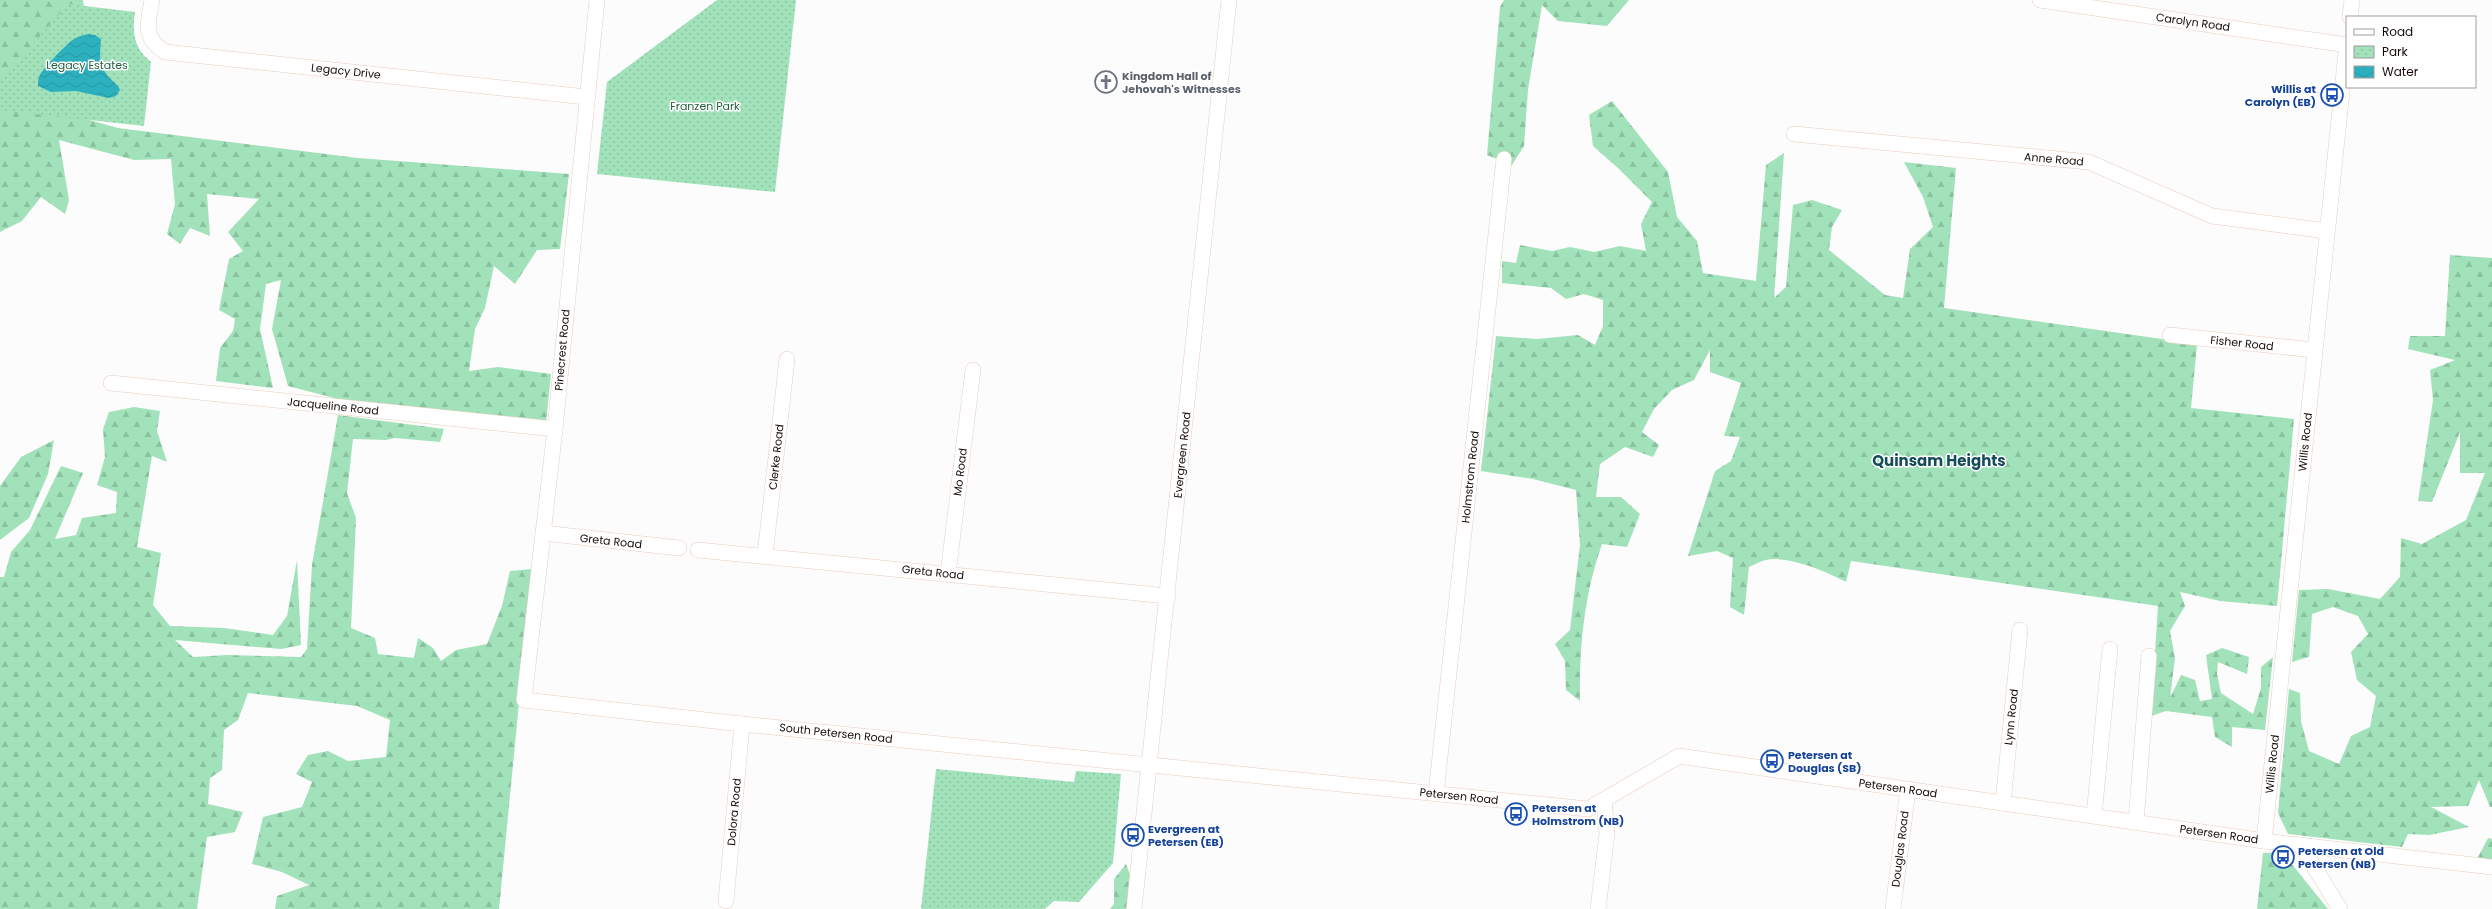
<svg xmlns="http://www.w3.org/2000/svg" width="2492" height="909" viewBox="0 0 2492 909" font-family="Poppins,sans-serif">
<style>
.forest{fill:url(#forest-firs)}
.park{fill:url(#park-dots)}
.water{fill:url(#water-waves)}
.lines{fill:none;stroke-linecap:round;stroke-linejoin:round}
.minor-casing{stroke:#eaccbd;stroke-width:16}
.minor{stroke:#fff;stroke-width:15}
.labels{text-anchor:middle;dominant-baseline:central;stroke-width:3;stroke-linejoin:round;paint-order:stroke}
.street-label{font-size:11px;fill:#150c07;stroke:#fff}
.park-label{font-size:11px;fill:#226040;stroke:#fff}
.worship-label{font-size:11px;font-weight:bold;fill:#5b616d;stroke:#fff;text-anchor:start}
.transit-label{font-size:11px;font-weight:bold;fill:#164399;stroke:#fff;text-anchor:start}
.district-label{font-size:15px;font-weight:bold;fill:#144c59;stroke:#fff}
</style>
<defs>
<pattern id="forest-firs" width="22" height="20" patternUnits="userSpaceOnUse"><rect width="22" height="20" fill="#a1e2bb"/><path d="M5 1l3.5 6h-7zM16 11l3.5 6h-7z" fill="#8ac19f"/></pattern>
<pattern id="park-dots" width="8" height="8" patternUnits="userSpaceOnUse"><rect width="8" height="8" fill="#a1e2bb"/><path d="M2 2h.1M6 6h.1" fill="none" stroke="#8ac19f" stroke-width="1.8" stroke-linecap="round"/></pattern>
<pattern id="water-waves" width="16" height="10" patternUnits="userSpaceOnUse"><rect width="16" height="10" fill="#2db0be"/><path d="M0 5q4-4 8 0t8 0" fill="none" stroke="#2796a2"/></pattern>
</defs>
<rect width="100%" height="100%" fill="#fcfcfc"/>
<g class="forest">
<path d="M0 0H83L87 27 50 109 118 128 358 158 569 174 560 249 537 250 515 284 494 266 485 308 475 329 469 371 498 367 551 374 546 423 346 401 288 386 272 329 281 280 266 284 260 329 273 388 216 381 220 348 233 331 235 319 219 310 229 259 243 251 228 232 259 199 207 194 210 236 190 228 180 244 167 234 175 204 171 159 134 160 59 140 69 200 65 214 41 197 22 221 0 232Z"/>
<path d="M1504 0H1629L1607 26 1558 21 1542 5 1528 90 1524 146 1512 165 1487 155 1500 7Z"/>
<path d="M1612 101 1668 172 1677 217 1697 241 1703 273 1756 281 1766 165 1784 153 1774 298 1786 287 1793 205 1812 200 1842 210 1832 227 1829 250 1885 295 1903 298 1910 249 1933 227 1923 197 1904 162 1956 168 1944 308 2197 344 2191 408 2294 419 2277 606 2220 601 2180 592 2185 606 2170 631 2175 658 2170 698 2181 675 2195 680 2200 701 2212 699 2206 655 2222 648 2249 657 2247 674 2218 662 2217 674 2221 693 2253 714 2261 688V667L2273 657 2265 730 2232 727V747L2215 737 2212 717 2166 711 2151 716 2158 606 1851 561 1846 582C1828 572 1787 555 1766 560 1760 561 1754 565 1749 567L1744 615 1730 607 1733 558 1717 551 1688 556 1715 471 1731 461 1740 437 1724 436 1741 383 1710 372V350L1694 380 1672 390 1654 409 1642 432 1659 445 1653 457 1625 447 1600 464 1596 497H1621L1640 514 1627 547 1602 544C1584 595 1579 647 1580 701L1566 690 1565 661 1555 644 1570 630 1580 545 1576 490 1533 479 1481 471 1496 336 1537 339 1578 335 1595 345 1603 326V300L1584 294 1566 299 1551 288 1502 283V261L1516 263 1520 245 1552 251 1570 247 1594 252 1620 246 1646 251 1641 224 1652 202 1618 168 1593 146 1589 115Z"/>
<path d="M2450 255 2492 258V807H2490L2479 780 2468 806 2431 807 2469 827 2429 835 2408 834 2402 847 2288 834 2278 813 2289 689 2300 693 2301 721 2309 751 2339 764 2351 736 2370 727 2376 696 2357 680 2351 652 2368 634 2358 616 2333 607 2312 614 2309 657 2292 662 2299 590 2328 589 2380 599 2400 577 2401 538 2422 544 2466 520 2485 473H2460V432L2432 502 2418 501 2433 400 2430 370 2455 360 2408 349 2410 336H2445Z"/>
<path d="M134 407 160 411 157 431 167 462 152 456 137 547 161 553 153 605 170 626 224 628 273 635 287 616 297 560 301 645 281 649 175 640 193 657 227 655 301 657 307 649 312 565 338 415 444 429 440 442 395 438 386 440 353 439 347 493 356 518 351 628 375 638 378 654 414 658 418 638 433 648 441 661 456 650 487 644 502 606 510 571 532 569 499 909H275L277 896 309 885 282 872 252 864 263 817 302 807 312 782 296 774 308 755 328 751 348 761 386 757 390 720 357 706 248 693 238 720 224 730 222 770 210 778 208 804 243 812 235 832 207 837 197 909H0V577H4L11 552 30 530 61 466 83 473 55 539 76 535 82 518 116 513 117 492 97 485 105 457 103 429 109 412Z"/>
<path d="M54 440 48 474 29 518 0 540V486L21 457Z"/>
<path d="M2488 838 2492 839V863L2476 861Z"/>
<path d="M2282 852 2328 909H2257L2263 853Z"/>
<path d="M1126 864 1132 880 1128 909H1110L1114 904V879Z"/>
</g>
<g class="park">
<path d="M717 0H796L775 192 597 174 607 82Z"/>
<path d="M68 4 135 12C132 33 134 48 151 62L144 126 0 110V81Z"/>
<path d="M936 769 1074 782 1076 771 1121 774 1113 863 1079 902 1054 901 1045 909H921Z"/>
</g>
<path class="water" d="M89 34 95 35 101 39C100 54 98 67 110 78 114 83 118 84 120 90L116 96 109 98 76 91 51 92 38 86C38 83 38 79 39 77 40 71 65 46 71 41 76 37 82 35 89 34Z"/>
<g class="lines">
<g class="minor-casing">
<g id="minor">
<path d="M152 0C148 24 142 37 165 52L586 97"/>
<path d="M597 0 555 429 524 700 742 724 1588 809 1679 756 2264 841 2492 867"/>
<path d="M2040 0 2347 45"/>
<path d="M2350 17 2352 0"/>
<path d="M1794 134 2089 162 2212 216 2327 231"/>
<path d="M2170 335 2314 350"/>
<path d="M111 383 555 429"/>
<path d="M543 533 679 548"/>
<path d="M698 550 1168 596"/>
<path d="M765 555 787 359"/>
<path d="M948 574 973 370"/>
<path d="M1436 794 1504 159"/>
<path d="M2003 803 2020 630"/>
<path d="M2094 816 2110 649"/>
<path d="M2136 822 2149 656"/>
<path d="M2264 841 2347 43"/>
<path d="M2301 845 2340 909"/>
<path d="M726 901 742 724"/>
<path d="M1134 909 1229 0"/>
<path d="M1598 909 1607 834 1604 800"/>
<path d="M1893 909 1908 789"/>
</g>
</g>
<use href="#minor" class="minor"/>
</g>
<defs>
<g id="church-ring" transform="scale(1.15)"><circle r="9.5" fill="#fff" stroke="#6b7280" stroke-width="1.5"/><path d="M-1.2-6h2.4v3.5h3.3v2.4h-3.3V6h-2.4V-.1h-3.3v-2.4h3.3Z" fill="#6b7280"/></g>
<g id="bus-ring" transform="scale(1.15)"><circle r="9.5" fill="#fff" stroke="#1a4fb4" stroke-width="1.5"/><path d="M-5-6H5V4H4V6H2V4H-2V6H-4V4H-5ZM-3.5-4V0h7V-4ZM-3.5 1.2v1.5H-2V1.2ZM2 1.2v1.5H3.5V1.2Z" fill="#1a4fb4"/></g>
</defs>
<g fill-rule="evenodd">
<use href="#church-ring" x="1106" y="82"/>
<use href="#bus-ring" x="2332" y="95"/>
<use href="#bus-ring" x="1772" y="761"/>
<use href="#bus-ring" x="1516" y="814"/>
<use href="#bus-ring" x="1133" y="835"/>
<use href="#bus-ring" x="2283" y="857"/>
</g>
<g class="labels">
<g class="street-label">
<text transform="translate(2193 22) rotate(8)">Carolyn Road</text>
<text transform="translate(346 71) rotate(6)">Legacy Drive</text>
<text transform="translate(2054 159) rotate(5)">Anne Road</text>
<text transform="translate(2242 343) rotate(6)">Fisher Road</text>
<text transform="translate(562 350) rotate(-85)">Pinecrest Road</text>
<text transform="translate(333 406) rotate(6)">Jacqueline Road</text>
<text transform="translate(2305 442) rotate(-84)">Willis Road</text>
<text transform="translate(1182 455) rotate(-84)">Evergreen Road</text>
<text transform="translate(776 457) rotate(-84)">Clerke Road</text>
<text transform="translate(960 472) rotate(-83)">Mo Road</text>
<text transform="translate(1470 477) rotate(-84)">Holmstrom Road</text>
<text transform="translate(611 541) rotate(6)">Greta Road</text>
<text transform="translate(933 572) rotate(6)">Greta Road</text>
<text transform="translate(2011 717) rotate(-84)">Lynn Road</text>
<text transform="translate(836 733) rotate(6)">South Petersen Road</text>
<text transform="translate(2272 764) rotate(-84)">Willis Road</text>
<text transform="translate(1898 788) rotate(8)">Petersen Road</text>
<text transform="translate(1459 796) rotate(6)">Petersen Road</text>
<text transform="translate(734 812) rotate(-85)">Dolora Road</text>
<text transform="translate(2219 834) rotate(8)">Petersen Road</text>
<text transform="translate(1900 849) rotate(-83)">Douglas Road</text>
</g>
<g class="park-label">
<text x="87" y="65">Legacy Estates</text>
<text x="705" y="106">Franzen Park</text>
</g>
<g class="worship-label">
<text x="1122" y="76">Kingdom Hall of<tspan x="1122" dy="13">Jehovah's Witnesses</tspan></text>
</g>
<g class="transit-label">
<text x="2316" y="89" text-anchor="end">Willis at<tspan x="2316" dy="13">Carolyn (EB)</tspan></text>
<text x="1788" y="755">Petersen at<tspan x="1788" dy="13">Douglas (SB)</tspan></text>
<text x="1532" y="808">Petersen at<tspan x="1532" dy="13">Holmstrom (NB)</tspan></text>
<text x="1148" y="829">Evergreen at<tspan x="1148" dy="13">Petersen (EB)</tspan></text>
<text x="2298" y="851">Petersen at Old<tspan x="2298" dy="13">Petersen (NB)</tspan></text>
</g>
<g class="district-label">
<text x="1939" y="460">Quinsam Heights</text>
</g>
</g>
<rect x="2346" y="16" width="130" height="72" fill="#ffffff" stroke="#a19e9c"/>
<rect x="2354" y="29" width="20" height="6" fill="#ffffff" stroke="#a19e9c"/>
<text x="2382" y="36" font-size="12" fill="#150c07">Road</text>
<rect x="2354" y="46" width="20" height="12" fill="url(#park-dots)" stroke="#a19e9c"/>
<text x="2382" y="56" font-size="12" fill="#150c07">Park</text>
<rect x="2354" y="66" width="20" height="12" fill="url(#water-waves)" stroke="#a19e9c"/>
<text x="2382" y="76" font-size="12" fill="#150c07">Water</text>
</svg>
